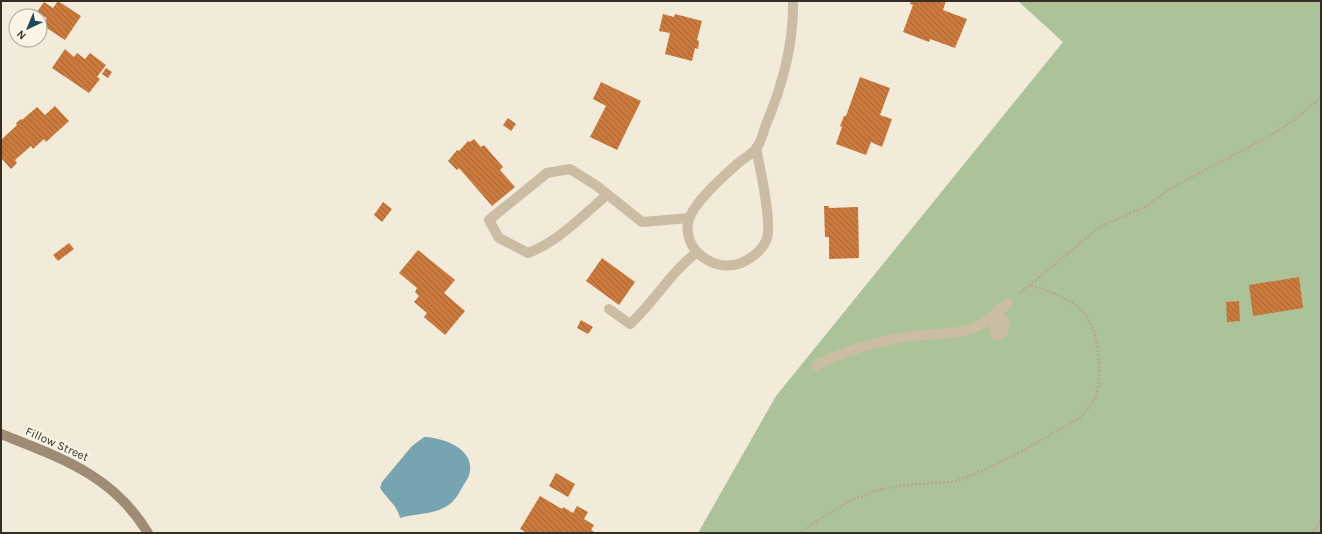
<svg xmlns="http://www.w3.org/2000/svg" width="1322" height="534" viewBox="0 0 1322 534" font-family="Karla,sans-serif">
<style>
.green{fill:#acc298}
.water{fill:#77a4b1}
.building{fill:url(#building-back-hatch)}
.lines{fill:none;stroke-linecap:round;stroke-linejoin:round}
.path{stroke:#b7a78e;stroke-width:2.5;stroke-dasharray:2 2;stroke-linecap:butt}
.lane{stroke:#cbbda4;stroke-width:10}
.street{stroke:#cbbda4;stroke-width:10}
.secondary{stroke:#9e8c76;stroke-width:10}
.labels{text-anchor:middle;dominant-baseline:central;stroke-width:4;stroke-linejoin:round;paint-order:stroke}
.street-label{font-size:12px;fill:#362e26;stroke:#faf4e5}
</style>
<defs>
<pattern id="building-back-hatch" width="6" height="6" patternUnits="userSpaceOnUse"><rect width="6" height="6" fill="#cb7a3e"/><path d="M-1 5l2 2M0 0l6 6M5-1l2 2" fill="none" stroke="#a66434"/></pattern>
</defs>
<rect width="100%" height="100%" fill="#f2ebd9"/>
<path class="green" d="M1018 1H1321V533H698L776 396 1063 42Z"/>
<path class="water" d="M424 437C441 437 473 448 470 470 470 476 466 481 463 486 459 493 456 499 450 504 435 515 417 513 400 518 397 505 387 499 380 488L382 482 412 446Z"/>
<g class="building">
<path d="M58 1 81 16 65 40 42 25 47 18 37 12 44 2 53 8Z"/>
<path d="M911 1H946L943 10 967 19 955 48 930 39 929 42 903 32 913 5 910 4Z"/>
<path d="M663 14 674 17 675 14 702 21 697 40 699 41 698 49 695 48 692 61 665 54 670 33 659 31Z"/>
<path d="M65 49 74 57 77 53 85 59 90 53 106 65 97 77 100 79 89 93 52 68Z"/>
<path d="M106 68 112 72 108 78 102 74Z"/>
<path d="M860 77 890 88 880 115 892 119 882 147 871 142 866 155 836 144 842 127 840 126 844 116H846Z"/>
<path d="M601 82 641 101 617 150 590 137 606 106 593 99Z"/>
<path d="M55 106 69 121 46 142 44 139 33 149 31 146 15 160 17 163 11 169 1 158V140L17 125 16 123 21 119 22 120 37 107 45 115Z"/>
<path d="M508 118 516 124 511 131 503 125Z"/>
<path d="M474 139 481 147 484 145 503 167 500 170 515 187 492 206 459 168 457 170 448 161 457 150 459 151 468 141 470 142Z"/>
<path d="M383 202 392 209 382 222 374 215Z"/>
<path d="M824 206H829V208L858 207 859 258 829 259V237H825Z"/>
<path d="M69 243 74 249 58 261 53 255Z"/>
<path d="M418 250 455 280 444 293 465 311 445 335 424 317 427 313 414 302 419 296 415 292 417 288 399 273Z"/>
<path d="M602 258 635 282 619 305 586 281Z"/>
<path d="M1299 277 1303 308 1253 316 1249 285Z"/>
<path d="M1239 301 1240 321 1227 322 1226 302Z"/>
<path d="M581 320 593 327 588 334 577 328Z"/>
<path d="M556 473 575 484 568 497 549 486Z"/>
<path d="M540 496 562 509 563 507 573 513 577 506 588 512 584 519 594 525 591 530 596 533H527L520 529Z"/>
</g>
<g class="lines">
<g class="path">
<path d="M1020 293 1101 226 1147 206 1169 189 1268 137 1294 120 1321 97"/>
<path d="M799 533 845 503 878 490 904 485 953 482 974 474 1021 452 1078 419C1084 413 1091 406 1095 398 1104 376 1099 329 1083 312 1069 298 1049 291 1031 285"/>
<path d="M1312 533 1321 521"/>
</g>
<g class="lane">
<path d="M607 195C583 215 558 242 528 253L499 238 489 220 547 173 570 169 597 186 642 222 689 218"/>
<path d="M609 309 630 324C655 301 670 273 697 252"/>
<path d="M1001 319 1005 323 1002 334 996 335 994 327 996 322Z"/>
<path d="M816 365C844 351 875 342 906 337 931 332 959 337 982 324 991 319 999 310 1008 303"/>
</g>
<path class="street" d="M756 148C760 168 772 221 767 238 764 249 751 259 741 263 714 274 680 248 689 219 695 201 723 177 737 164 743 159 750 155 756 149 760 144 763 134 765 127 782 87 794 44 793 1"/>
<path class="secondary" d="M1 434C61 458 113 475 148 533"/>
</g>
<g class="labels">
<g class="street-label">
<text transform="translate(57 444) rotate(24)">Fillow Street</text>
</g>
</g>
<rect width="1322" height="534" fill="none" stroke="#362e26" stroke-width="4"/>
<g transform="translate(28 28) rotate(224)"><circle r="19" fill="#faf4e5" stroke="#aca599"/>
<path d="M0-3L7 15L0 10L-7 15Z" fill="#1a4959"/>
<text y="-6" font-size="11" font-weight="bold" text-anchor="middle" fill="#362e26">N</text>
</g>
</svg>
